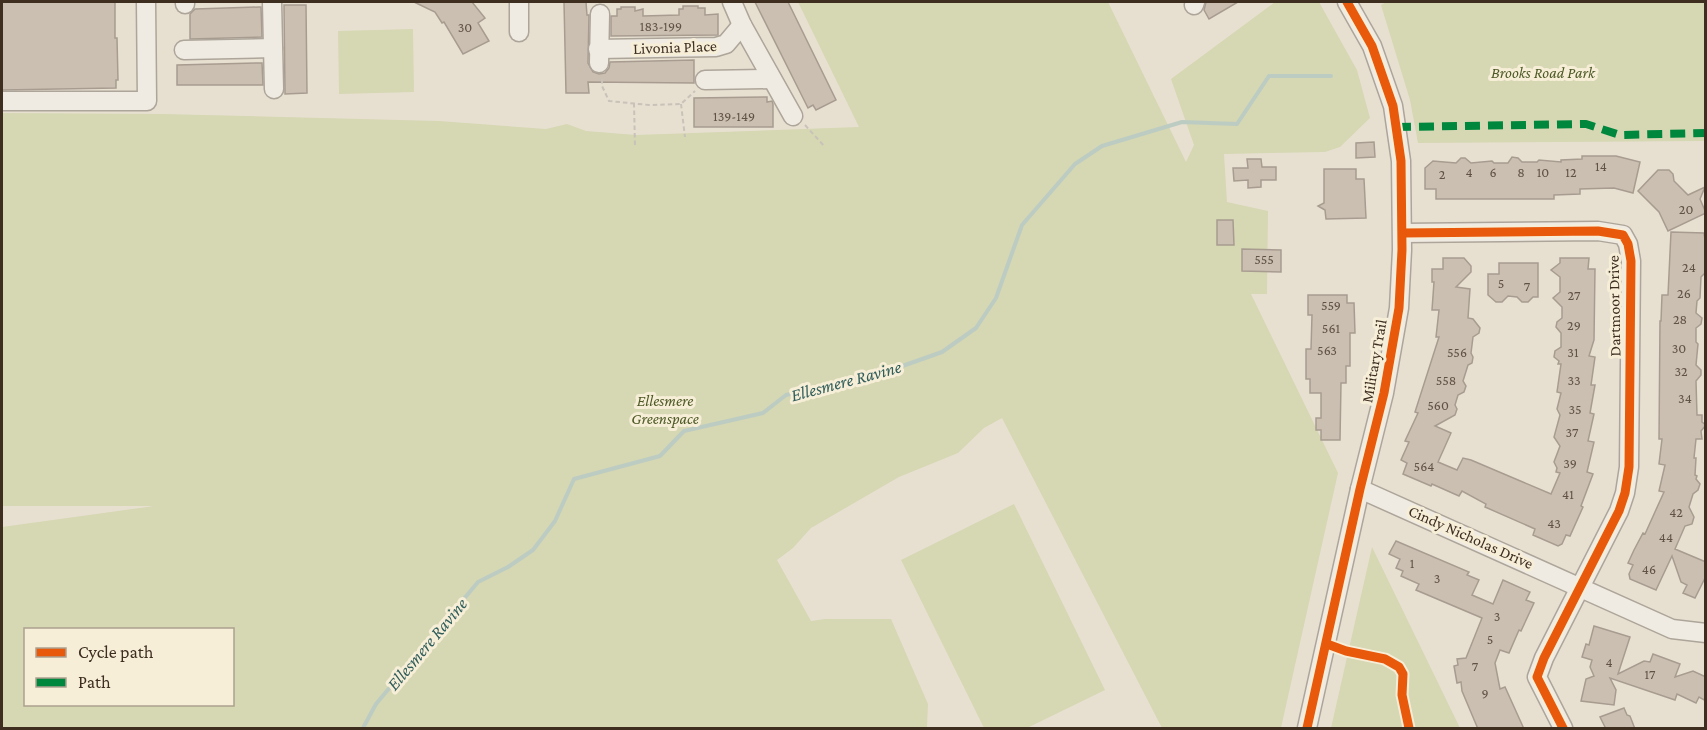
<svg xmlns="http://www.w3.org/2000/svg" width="1707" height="730" viewBox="0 0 1707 730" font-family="'Crimson Pro',serif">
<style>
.green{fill:#d6d7b3;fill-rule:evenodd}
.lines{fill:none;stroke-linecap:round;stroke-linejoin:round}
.stream{stroke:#bcccc2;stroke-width:4}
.building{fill:#cbbfb2;stroke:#a89c90;stroke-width:1.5}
.minor-casing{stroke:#ada599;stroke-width:21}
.path{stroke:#c8c2b9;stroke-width:2;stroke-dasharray:4.5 3;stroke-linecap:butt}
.minor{stroke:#efebe3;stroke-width:18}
.quiet{stroke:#00873e;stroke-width:8;stroke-dasharray:15 8;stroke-linecap:butt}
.cycleway-casing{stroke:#f7eed8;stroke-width:13}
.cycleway{stroke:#e8590c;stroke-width:9}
.labels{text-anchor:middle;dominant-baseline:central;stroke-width:6;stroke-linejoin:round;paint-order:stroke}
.number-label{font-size:14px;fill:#605244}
.street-label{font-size:16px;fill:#3d2e20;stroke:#f7eed8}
.park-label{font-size:16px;font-style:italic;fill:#4d5a26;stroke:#f7eed8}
.water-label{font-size:18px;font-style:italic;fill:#2f5d5a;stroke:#f7eed8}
</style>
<rect width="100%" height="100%" fill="#e7e0d1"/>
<g class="green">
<path d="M798 2H1108L1186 162 1194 145 1171 79 1275 2H1319L1357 70 1370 118 1340 147 1325 152 1224 154 1227 202 1268 211 1267 294H1251L1338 473 1281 728H1162L1002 418 984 428 958 453 899 477 811 528 793 548 777 560 811 621 825 619H891L928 704 927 728H2V527L154 506H2V113L163 114 439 121 546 129 567 124 586 131 636 135 859 127ZM26 630H232V704H26Z"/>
<path d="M1386 2H1705V141L1418 143 1410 100 1381 5Z"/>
<path d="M413 29 414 92 339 94 338 31Z"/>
<path d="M1014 504 1105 690 1027 728H984L901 560Z"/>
<path d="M1372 547 1460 728H1331Z"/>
</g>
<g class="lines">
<path class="stream" d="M363 728 376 704 478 582 508 567 533 550 555 521 574 479 660 456 684 431 763 413 786 395 894 369 942 352 976 328 996 298 1022 225 1075 164 1102 146 1182 122 1237 124 1269 76H1331"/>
</g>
<g class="building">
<path d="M2 2H115V38H117L118 80H116V88L2 90Z"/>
<path d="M414 2H472L485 18 478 23 489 41 463 54 444 22 442 23 435 12Z"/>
<path d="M564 2H586L587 15H589L588 63 593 72 599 74 605 73 609 68 610 62 694 60V83L588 82 589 93H566Z"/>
<path d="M755 2H788L836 100 816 110 813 105 808 108Z"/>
<path d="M1206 2H1238L1209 19 1204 10Z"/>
<path d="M284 5H306L307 93 285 94Z"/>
<path d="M683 6H698V8H705V15L718 14V35L611 36V16H617V9H621V7H635V11L643 9V16L679 15V9H683Z"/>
<path d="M259 7H261L262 37 190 39V14L195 9Z"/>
<path d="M259 63H262L263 85H177V65Z"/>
<path d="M767 97V102L772 101 773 104V127H694V98Z"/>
<path d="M1374 142 1375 157 1356 158V143Z"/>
<path d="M1582 156H1616L1640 162 1633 193 1614 188 1580 189V194L1554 195V199H1436V189H1425V168L1433 161 1456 163 1461 158H1465L1471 163 1492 161 1494 163H1508L1512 157 1518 158 1522 162H1537L1539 160 1561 162V160L1582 159Z"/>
<path d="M1247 159H1261L1262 167H1276V180H1261V187L1248 188V180L1234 181 1233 168H1248Z"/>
<path d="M1324 169H1356V179H1364L1366 218 1326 219 1325 210 1318 206 1324 203Z"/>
<path d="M1658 170H1669L1673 174 1674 181 1688 195 1705 187 1700 199 1706 213 1668 231 1659 212 1638 191Z"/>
<path d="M1217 220H1233L1234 245H1217Z"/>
<path d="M1671 232 1704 233 1706 246V272L1701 277 1700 298 1697 301 1696 313 1702 318 1701 324 1696 328V342L1698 344 1696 365 1701 370V375L1696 381 1697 415H1702V422L1706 425 1701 431 1702 439H1696L1694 458H1696L1695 475 1697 476 1696 479 1700 484 1698 490 1693 494 1689 507 1694 517 1692 524 1685 526 1675 549 1706 562V576L1695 598 1683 593 1687 585 1681 582 1672 556 1656 590 1630 579 1629 574 1633 565 1628 563 1634 550 1643 533 1645 534 1664 492 1659 491 1665 465 1659 464 1662 439H1659L1660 321H1661L1662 295H1668Z"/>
<path d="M1242 249 1281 250V272L1242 271Z"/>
<path d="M1443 258H1464L1471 266V272L1456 287 1470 289 1468 318 1473 319 1480 328 1479 333 1473 337 1471 353 1473 357 1472 363 1468 365 1463 381 1466 386 1464 392 1458 395 1455 405 1457 409 1455 415 1435 426 1451 433 1438 462 1457 470 1463 458 1471 460 1551 494 1560 473 1556 472 1557 468 1554 462 1560 446 1554 437 1560 415 1557 409 1561 393 1557 392 1561 364H1558L1559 361 1554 357 1555 351 1561 347V333L1556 327 1557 322 1562 318V307L1553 298 1560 292V277L1551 270 1560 263V258H1589L1588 269H1595L1594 340 1589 356 1595 357 1591 385H1595L1590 413 1594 414 1588 441 1594 442 1587 472 1593 474 1581 506 1583 507 1570 536 1566 535 1562 544 1558 546 1533 535 1535 529 1485 507 1486 504 1462 491 1459 496 1432 484 1431 486 1403 474 1407 463 1401 460 1409 442 1405 441 1418 413 1415 412 1439 337H1436L1439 310H1432L1434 282H1432V269H1443Z"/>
<path d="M1499 263H1538V297H1533L1528 302H1522L1517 297 1508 296 1502 302H1496L1488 295V274H1499Z"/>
<path d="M1308 295H1347V303H1354L1355 333H1350V366H1346V383H1341L1340 440H1321V430H1316V418H1321V393H1310V379H1306V349H1311L1312 315H1308Z"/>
<path d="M1396 541 1469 572 1467 575 1479 580 1472 595 1493 604 1503 580 1530 592 1526 600 1534 603 1521 631 1519 630 1509 653 1500 650 1495 663 1500 689 1505 687 1524 729H1478L1462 691 1461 682 1457 683 1454 666 1458 665 1457 659 1466 658 1482 618 1416 590 1419 584 1401 576 1403 571 1396 568 1400 559 1389 554Z"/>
<path d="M1594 626 1630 637 1618 674 1644 661 1650 662 1653 654 1680 664 1675 677 1693 671 1706 677V701L1699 697 1696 703 1677 694 1675 700 1610 678 1616 690 1614 705 1581 701 1586 679 1594 676 1590 667 1592 660 1582 657 1586 644 1589 645Z"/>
<path d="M1624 708 1627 715 1630 716 1635 729H1606L1600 717Z"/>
</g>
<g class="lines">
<g class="minor-casing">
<g id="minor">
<path d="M272 2 274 89"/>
<path d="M732 2 742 25 793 116"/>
<path d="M185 4V2"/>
<path d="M1194 5 1195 2"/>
<path d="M519 32V2"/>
<path d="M598 49 716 47 726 44 742 25"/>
<path d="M184 50 273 48"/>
<path d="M599 63 600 14"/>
<path d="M705 80 772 79"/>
<path d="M2 101H147L146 2"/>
<path d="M1403 233 1598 231 1623 235 1628 244 1631 261 1629 467 1625 493 1619 511 1544 658 1537 677 1563 728"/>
<path d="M1360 489 1672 629 1706 633"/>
<path d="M1307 728 1360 489 1384 393 1399 308 1402 250 1401 161 1393 106 1372 46 1347 2"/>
</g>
</g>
<g class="path">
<path d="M602 79V86L609 101 649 105 681 104 695 91"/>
<path d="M634 103 635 147"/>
<path d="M681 104 685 137"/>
<path d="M805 125 825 147"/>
</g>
<use href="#minor" class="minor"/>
<path class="quiet" d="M1396 127 1586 124 1620 135 1706 133"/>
<g class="cycleway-casing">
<g id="cycleway">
<path d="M1403 233 1598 231 1623 235 1628 244 1631 261 1629 467 1625 493 1619 511 1544 658 1537 677 1563 728"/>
<path d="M1327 644 1346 651 1385 659 1399 667 1403 674 1402 695 1409 728"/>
<path d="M1307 728 1360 489 1384 393 1399 308 1402 250 1401 161 1393 106 1372 46 1347 2"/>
</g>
</g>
<use href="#cycleway" class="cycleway"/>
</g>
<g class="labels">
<g class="number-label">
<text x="661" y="26">183-199</text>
<text x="465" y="27">30</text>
<text x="734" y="116">139-149</text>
<text x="1601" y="166">14</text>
<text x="1469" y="172">4</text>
<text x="1493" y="172">6</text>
<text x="1521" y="172">8</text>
<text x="1543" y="172">10</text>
<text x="1571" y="172">12</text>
<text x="1442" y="174">2</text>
<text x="1686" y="209">20</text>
<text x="1264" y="259">555</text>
<text x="1689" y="267">24</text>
<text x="1501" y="283">5</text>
<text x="1527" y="286">7</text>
<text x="1684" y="293">26</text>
<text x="1574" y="295">27</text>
<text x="1331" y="305">559</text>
<text x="1680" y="319">28</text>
<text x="1574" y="325">29</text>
<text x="1331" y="328">561</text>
<text x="1679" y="348">30</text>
<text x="1327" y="350">563</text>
<text x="1457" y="352">556</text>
<text x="1573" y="352">31</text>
<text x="1681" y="371">32</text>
<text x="1446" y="380">558</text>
<text x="1574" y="380">33</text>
<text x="1685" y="398">34</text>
<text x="1438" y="405">560</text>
<text x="1575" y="409">35</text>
<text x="1572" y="432">37</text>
<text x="1570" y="463">39</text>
<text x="1424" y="466">564</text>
<text x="1568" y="494">41</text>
<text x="1676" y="512">42</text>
<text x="1554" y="523">43</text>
<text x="1666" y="537">44</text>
<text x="1412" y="563">1</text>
<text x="1649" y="569">46</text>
<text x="1437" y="578">3</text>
<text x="1497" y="616">3</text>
<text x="1490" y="639">5</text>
<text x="1609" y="662">4</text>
<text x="1475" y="666">7</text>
<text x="1650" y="674">17</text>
<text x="1485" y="693">9</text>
</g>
<g class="street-label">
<text transform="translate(675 47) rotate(-2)">Livonia Place</text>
<text transform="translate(1614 306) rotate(-91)">Dartmoor Drive</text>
<text transform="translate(1374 361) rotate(-80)">Military Trail</text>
<text transform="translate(1471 537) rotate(24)">Cindy Nicholas Drive</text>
</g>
<g class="park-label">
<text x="1543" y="72">Brooks Road Park</text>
<text x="665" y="400">Ellesmere<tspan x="665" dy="18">Greenspace</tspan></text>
</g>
<g class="water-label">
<text transform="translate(846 381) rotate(-15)">Ellesmere Ravine</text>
<text transform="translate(427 644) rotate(-50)">Ellesmere Ravine</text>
</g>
</g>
<rect width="1707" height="730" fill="none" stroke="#3d2e20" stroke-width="6"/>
<rect x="24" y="628" width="210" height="78" fill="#f7eed8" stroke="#ada18e" stroke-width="1.5"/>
<rect x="36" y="648" width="30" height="9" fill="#e8590c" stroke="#ada18e" stroke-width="1.5"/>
<text x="78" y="658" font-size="18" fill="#3d2e20">Cycle path</text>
<rect x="36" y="678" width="30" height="9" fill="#00873e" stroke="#ada18e" stroke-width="1.5"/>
<text x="78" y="688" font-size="18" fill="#3d2e20">Path</text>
</svg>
